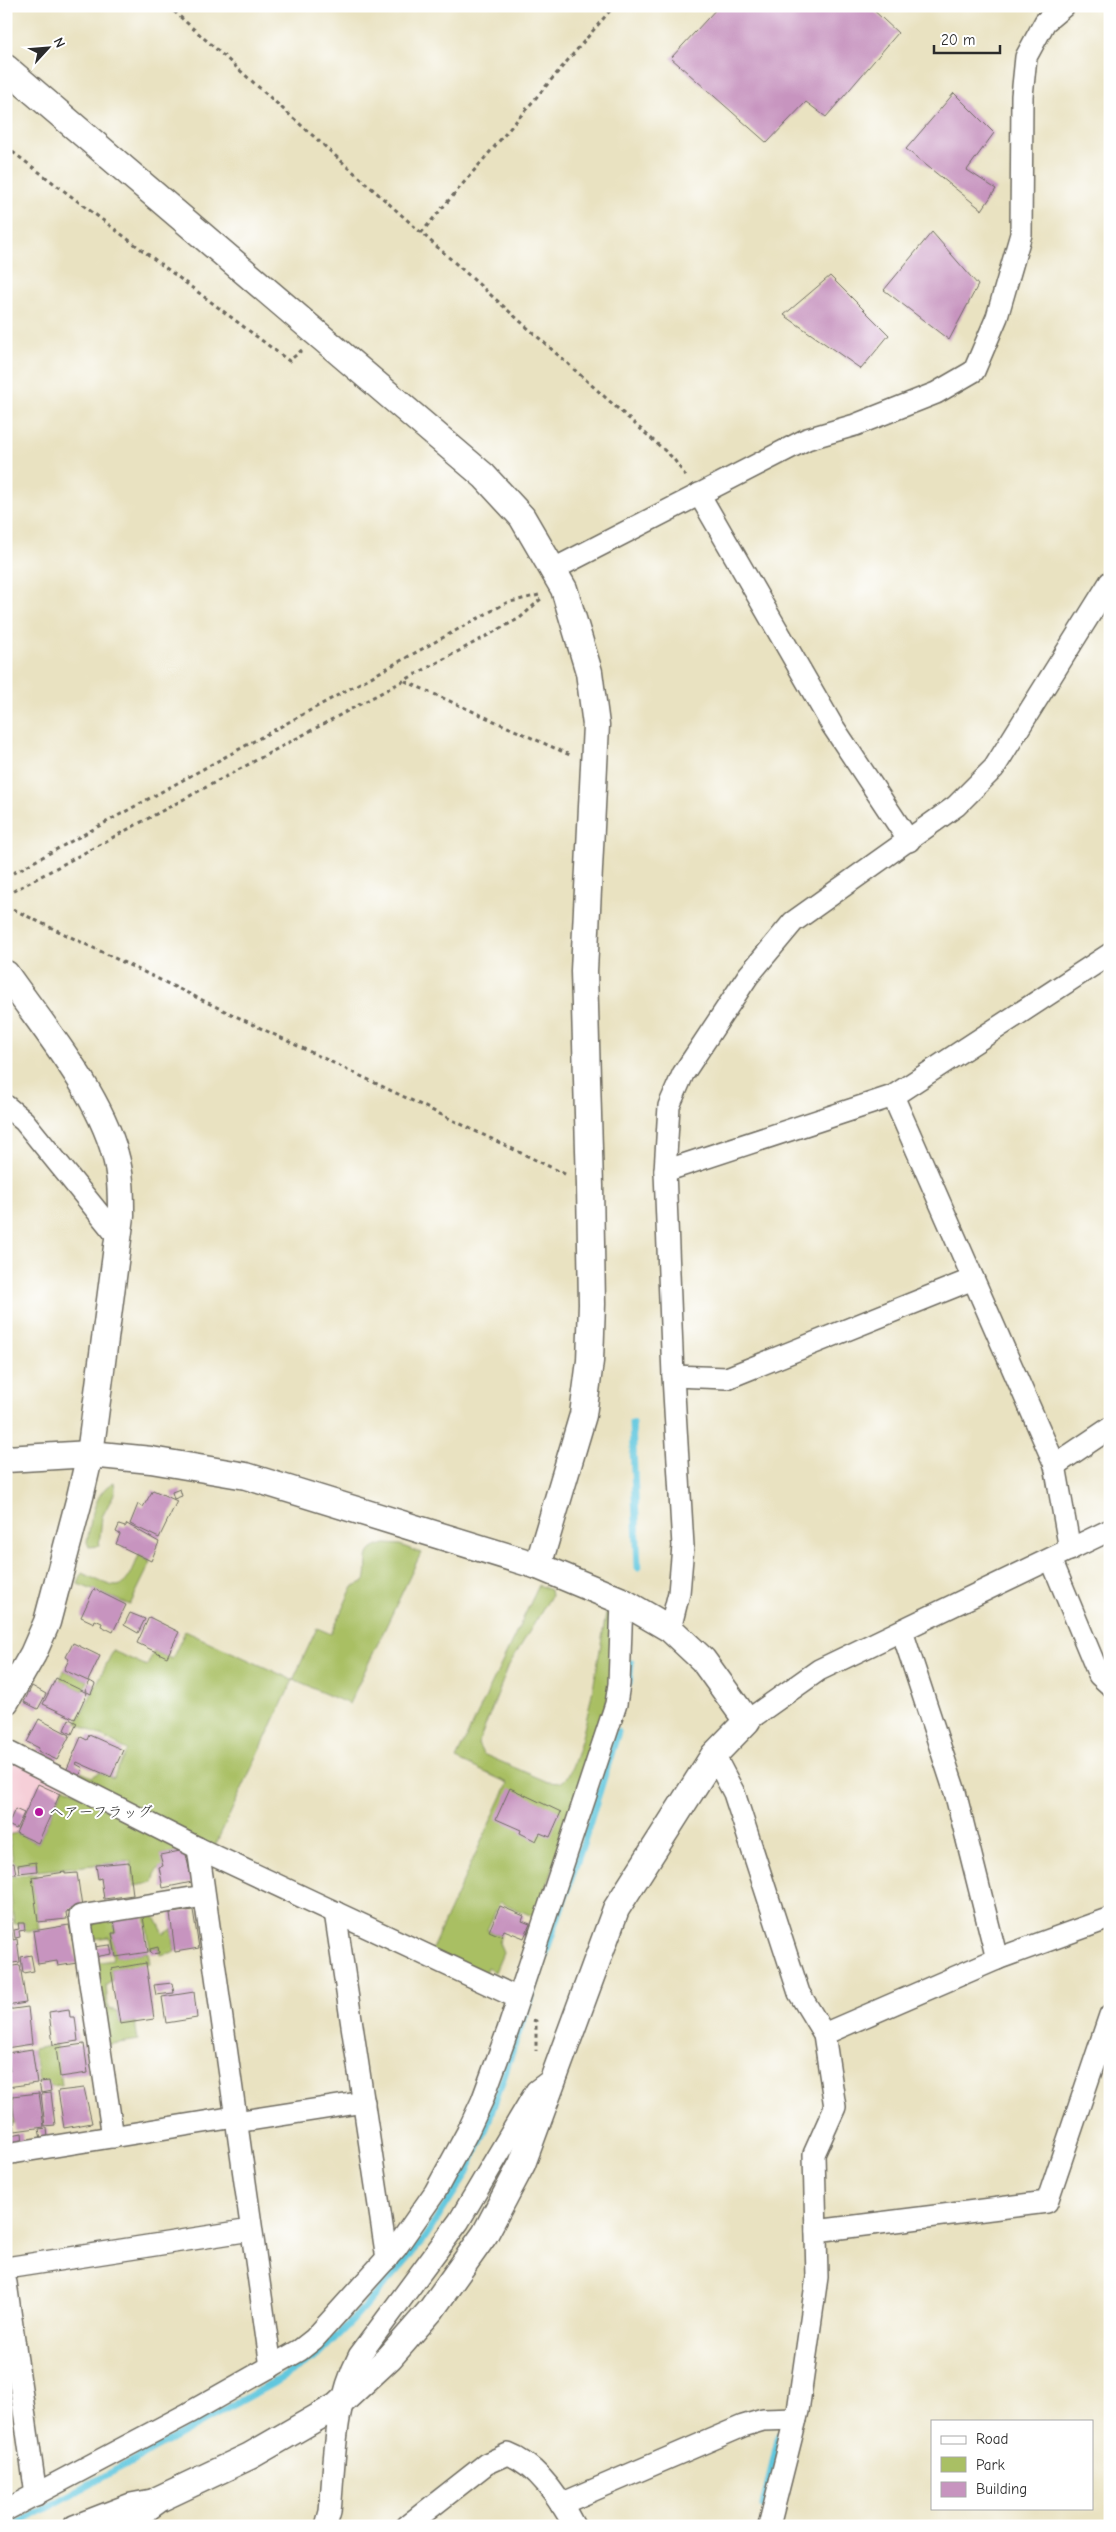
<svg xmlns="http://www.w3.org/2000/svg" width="1116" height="2532" viewBox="0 0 1116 2532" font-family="'Comic Neue','Klee One',sans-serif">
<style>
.built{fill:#f6cfd8}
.green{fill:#a9bf64;stroke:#6a7548}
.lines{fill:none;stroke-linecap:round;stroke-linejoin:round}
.stream{stroke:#61c7de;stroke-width:7}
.building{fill:#c794bf}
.minor-casing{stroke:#6e6b60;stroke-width:24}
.tertiary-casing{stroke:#6e6b60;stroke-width:29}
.path{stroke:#6e6b60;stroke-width:3;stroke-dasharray:4 4;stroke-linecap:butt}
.minor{stroke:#fff;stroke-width:21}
.tertiary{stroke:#fff;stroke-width:26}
.poi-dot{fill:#b5179e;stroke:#fff;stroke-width:2}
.labels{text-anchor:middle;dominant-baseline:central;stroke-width:4;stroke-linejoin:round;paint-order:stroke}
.poi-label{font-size:15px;fill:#2b2b2b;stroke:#fff;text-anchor:start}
</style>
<rect width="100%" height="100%" fill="#fff"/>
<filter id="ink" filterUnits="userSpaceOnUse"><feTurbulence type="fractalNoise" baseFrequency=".02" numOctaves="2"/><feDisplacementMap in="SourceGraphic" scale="10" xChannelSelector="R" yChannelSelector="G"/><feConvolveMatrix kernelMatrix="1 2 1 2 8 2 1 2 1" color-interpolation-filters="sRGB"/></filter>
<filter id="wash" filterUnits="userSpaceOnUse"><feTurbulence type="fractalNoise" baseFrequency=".0096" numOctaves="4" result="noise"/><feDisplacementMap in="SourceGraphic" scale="20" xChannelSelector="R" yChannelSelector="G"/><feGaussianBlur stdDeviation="1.12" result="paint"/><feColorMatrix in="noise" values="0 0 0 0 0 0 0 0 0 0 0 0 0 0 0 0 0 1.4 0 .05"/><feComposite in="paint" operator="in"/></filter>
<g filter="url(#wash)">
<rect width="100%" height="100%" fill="#e9e2c1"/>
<path class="built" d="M6 1751 66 1781 38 1843 37 1871 19 1873 18 1865 13 1861 6 1818Z"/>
<g class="green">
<path d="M114 1482 115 1492 102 1517 99 1546 89 1547 87 1542C91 1522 93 1492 114 1482Z"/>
<path d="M386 1544 400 1545 421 1553 349 1704 293 1680 214 1848 77 1781 81 1772 92 1777 100 1772 113 1778 127 1750 77 1723 113 1651 147 1666 154 1651 172 1659 185 1631 293 1680 317 1628 331 1634 350 1592 354 1586 365 1581C370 1562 359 1549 386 1544Z"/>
<path d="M139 1555 151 1562 130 1605 78 1584 82 1573C118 1589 123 1597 139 1555Z"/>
<path d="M539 1585 550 1590 551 1596 509 1665 478 1744 483 1754 548 1782C553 1782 559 1784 563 1781 583 1765 601 1643 606 1613H611L613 1620 611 1687 537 1918 500 1902 487 1930 501 1936 499 1943 503 1953 495 1972 488 1968 485 1976 430 1953 508 1783 456 1759Z"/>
<path d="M64 1670 88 1681 83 1691 60 1680Z"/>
<path d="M64 1786 185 1850 161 1855 163 1866 156 1871 153 1883 134 1886 131 1861 37 1871 36 1862 18 1865 13 1861 9 1835 16 1833 38 1843Z"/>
<path d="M36 1873 37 1876 32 1877 39 1930 25 1931 24 1923 14 1924 9 1877Z"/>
<path d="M153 1913 164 1934 172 1929 175 1952 160 1955 158 1947 150 1949 145 1915Z"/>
<path d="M114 1920 116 1933H112L116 1956 148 1952 150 1963 111 1969 113 1981 106 1985 108 2009 118 2011 120 2024 135 2022 138 2040 107 2045 94 1963 113 1960 109 1937 93 1939 91 1930 94 1923Z"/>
<path d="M56 2045 62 2085 50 2086 39 2082 33 2049Z"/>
<path d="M12 2096 14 2123 6 2125V2097Z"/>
</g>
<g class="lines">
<g class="stream">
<path d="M632 1423 638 1567"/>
<path d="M629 1683 631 1663"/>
<path d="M763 2506 779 2435"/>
<path d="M14 2526 272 2384 317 2356 353 2320 422 2242 466 2174 485 2131 586 1835 618 1732"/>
</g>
</g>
<g id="blocks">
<g class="building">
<path d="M719 6H869L898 33 826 117 806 102 767 143 671 58Z"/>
<path d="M954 93 994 133 967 170 996 189 982 210 906 149Z"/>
<path d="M932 232 978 285 949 340 884 290Z"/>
<path d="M830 276 889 335 861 369 784 315Z"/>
<path d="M180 1489 182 1496 174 1499 172 1492Z"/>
<path d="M153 1490 177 1501 159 1538 130 1524 138 1504 143 1507Z"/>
<path d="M127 1524 159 1542 151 1561 116 1544 120 1534 116 1532 119 1525 125 1527Z"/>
<path d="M94 1589 126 1605 113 1632 101 1626 102 1623 95 1620 94 1623 81 1617Z"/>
<path d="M130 1613 145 1619 138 1633 124 1625Z"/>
<path d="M149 1617 179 1632 167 1657 137 1643Z"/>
<path d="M73 1643 100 1656 88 1681 64 1670 69 1659 66 1657Z"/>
<path d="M56 1678 87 1693 75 1719 43 1704Z"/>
<path d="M90 1681 95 1684 91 1694 85 1691Z"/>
<path d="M32 1686 46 1694 38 1709 24 1702Z"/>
<path d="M39 1719 70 1735 57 1760 38 1751 39 1748 27 1742Z"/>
<path d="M69 1719 77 1723 72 1734 64 1730Z"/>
<path d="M89 1735 123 1750 111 1777 77 1762 76 1764 83 1768 77 1781 66 1771 81 1737 87 1740Z"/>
<path d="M38 1784 60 1794 38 1843 16 1833Z"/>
<path d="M510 1788 561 1812 550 1837 540 1833 536 1841 520 1833 521 1830 496 1819Z"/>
<path d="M15 1809 24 1813 16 1829 8 1825Z"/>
<path d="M185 1850 192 1882 163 1888 159 1867 163 1866 160 1855Z"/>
<path d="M36 1862 37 1871 19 1873 18 1865Z"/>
<path d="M129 1862 133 1895 104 1899 101 1878 98 1879 96 1865Z"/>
<path d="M14 1863 16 1874 8 1875 6 1864Z"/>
<path d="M65 1872V1874L77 1873 82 1907 70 1909V1911L66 1912 67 1919 38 1922 32 1877Z"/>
<path d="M6 1883 11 1915V1921H6Z"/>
<path d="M500 1906 524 1916 522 1921 530 1924 524 1938 504 1930 501 1936 489 1931Z"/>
<path d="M193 1910 199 1948 175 1952 170 1913Z"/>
<path d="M143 1916 148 1952 116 1957 112 1933H116L114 1920Z"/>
<path d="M11 1922 13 1940 17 1939 20 1962 6 1964V1923Z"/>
<path d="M18 1923H24L25 1930 19 1931 20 1937 15 1938 14 1930 19 1929Z"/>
<path d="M69 1925 77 1963 58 1966 57 1961 38 1964 33 1931Z"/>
<path d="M110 1945 112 1954 94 1957 93 1947Z"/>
<path d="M158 1947 159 1953 151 1954 150 1949Z"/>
<path d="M31 1955 34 1971 23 1973 21 1957Z"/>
<path d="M146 1963 154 2019 120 2024 111 1969Z"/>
<path d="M20 1965 26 2003 6 2006V1967Z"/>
<path d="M172 1983 174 1993 156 1995 154 1985Z"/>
<path d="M194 1992 197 2018 166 2023 162 1997Z"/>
<path d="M28 2007 32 2044 6 2048V2010Z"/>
<path d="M69 2009 70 2017H75L78 2041 53 2045 49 2012Z"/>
<path d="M84 2044 88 2073 60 2077 56 2048Z"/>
<path d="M32 2049 37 2083 7 2087 6 2072 10 2071 7 2053Z"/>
<path d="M49 2081 51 2091 41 2093 39 2082Z"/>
<path d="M84 2088 92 2123 64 2128 58 2091Z"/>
<path d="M39 2093 44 2127 15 2131 12 2096Z"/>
<path d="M51 2093 55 2125 45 2126 41 2094Z"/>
<path d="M47 2128 48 2138 41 2139 39 2129Z"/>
<path d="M22 2133 23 2143 6 2146V2136Z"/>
</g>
</g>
</g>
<g filter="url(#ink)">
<use href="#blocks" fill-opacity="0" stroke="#6e6b60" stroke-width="1"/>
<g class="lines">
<g class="minor-casing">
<g id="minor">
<path d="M699 494 832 725 909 841"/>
<path d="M554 569 807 439 855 425 936 393 974 371 997 317 1021 234 1022 96 1026 57 1045 22 1064 6"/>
<path d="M893 1096 1055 1465 1070 1550"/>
<path d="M6 1106 24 1121 118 1237"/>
<path d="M665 1171 893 1096 1110 954"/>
<path d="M673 1376 727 1378 973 1279"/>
<path d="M1055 1465 1110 1428"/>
<path d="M1051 1559 1099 1675 1110 1685"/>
<path d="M670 1629 679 1593 683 1546 673 1376 665 1171 669 1106 683 1074 748 976 793 922 956 806 994 768 1110 582"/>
<path d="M902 1631 955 1792 997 1959"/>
<path d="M747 1721 819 1670 1110 1530"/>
<path d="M6 1751 198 1848 518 1998"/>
<path d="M714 1755 734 1793 799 1993 824 2034 835 2107 814 2154 817 2277 798 2411 769 2526"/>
<path d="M198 1848 271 2367"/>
<path d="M335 1912 387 2259"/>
<path d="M824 2034 997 1959 1110 1918"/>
<path d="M236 2122 364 2102"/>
<path d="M113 2137 80 1916 204 1896"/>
<path d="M6 2154 235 2117"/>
<path d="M816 2231 1047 2202 1110 2015"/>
<path d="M6 2268 251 2230"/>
<path d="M6 2283 36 2495"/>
<path d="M561 2504 743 2426 763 2420 796 2419"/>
<path d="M6 2510 189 2413 300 2350 314 2339 396 2248 435 2192 467 2133 482 2101 508 2030 616 1704 619 1684 622 1601"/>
<path d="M74 2526 131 2504 157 2499"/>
<path d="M326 2526 330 2512C335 2459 334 2404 359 2356L459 2221 536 2091 552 2079"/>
<path d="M407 2526 486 2464 508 2454C537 2465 560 2499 574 2526"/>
</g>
</g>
<g class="tertiary-casing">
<g id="tertiary">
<path d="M6 68 484 476 522 517 564 589 589 672 596 725 584 971 590 1186 592 1304 590 1361 583 1415 538 1566"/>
<path d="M6 974C43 1027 99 1093 115 1154 121 1174 121 1195 121 1216L90 1454 80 1497 47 1622 33 1654 6 1701"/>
<path d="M6 1459 90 1454 151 1460 246 1476 538 1566 622 1601 670 1629 703 1660 747 1721 714 1755 616 1909 522 2164 485 2234 431 2310 390 2357 337 2406 250 2456 159 2499 122 2526"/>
</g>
</g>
<g class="path">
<path d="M168 6 673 458 687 478"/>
<path d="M6 147 289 361 302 350"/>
<path d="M421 233 614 6"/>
<path d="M405 681 570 755"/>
<path d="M6 877 506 603 539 595"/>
<path d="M6 895 520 618 543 597"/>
<path d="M6 906 567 1175"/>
<path d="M533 2020 536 2021V2051"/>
</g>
<use href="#minor" class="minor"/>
<use href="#tertiary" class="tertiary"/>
</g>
</g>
<circle class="poi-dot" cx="39" cy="1812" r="5"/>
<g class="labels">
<g class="poi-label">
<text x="49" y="1812">ヘアーフラッグ</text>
</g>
</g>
<rect width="1116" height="2532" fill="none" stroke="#fff" stroke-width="25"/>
<rect x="931" y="2420" width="162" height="90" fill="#ffffff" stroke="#aaaaaa"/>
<rect x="941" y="2436" width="25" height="8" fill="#ffffff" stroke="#aaaaaa"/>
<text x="976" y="2444" font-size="15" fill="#2b2b2b">Road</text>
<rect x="941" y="2457" width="25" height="15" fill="#a9bf64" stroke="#aaaaaa"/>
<text x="976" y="2470" font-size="15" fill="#2b2b2b">Park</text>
<rect x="941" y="2482" width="25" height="15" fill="#c794bf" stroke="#aaaaaa"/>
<text x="976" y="2494" font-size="15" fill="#2b2b2b">Building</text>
<g transform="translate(48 48) rotate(64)" stroke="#ffffff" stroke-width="4" paint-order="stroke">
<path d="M0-4L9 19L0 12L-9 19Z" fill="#2b2b2b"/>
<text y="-8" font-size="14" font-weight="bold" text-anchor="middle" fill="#2b2b2b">N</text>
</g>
<path d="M934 45v8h66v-8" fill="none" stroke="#2b2b2b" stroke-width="2.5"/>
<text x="941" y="45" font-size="15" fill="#2b2b2b" stroke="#ffffff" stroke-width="4" paint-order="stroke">20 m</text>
</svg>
